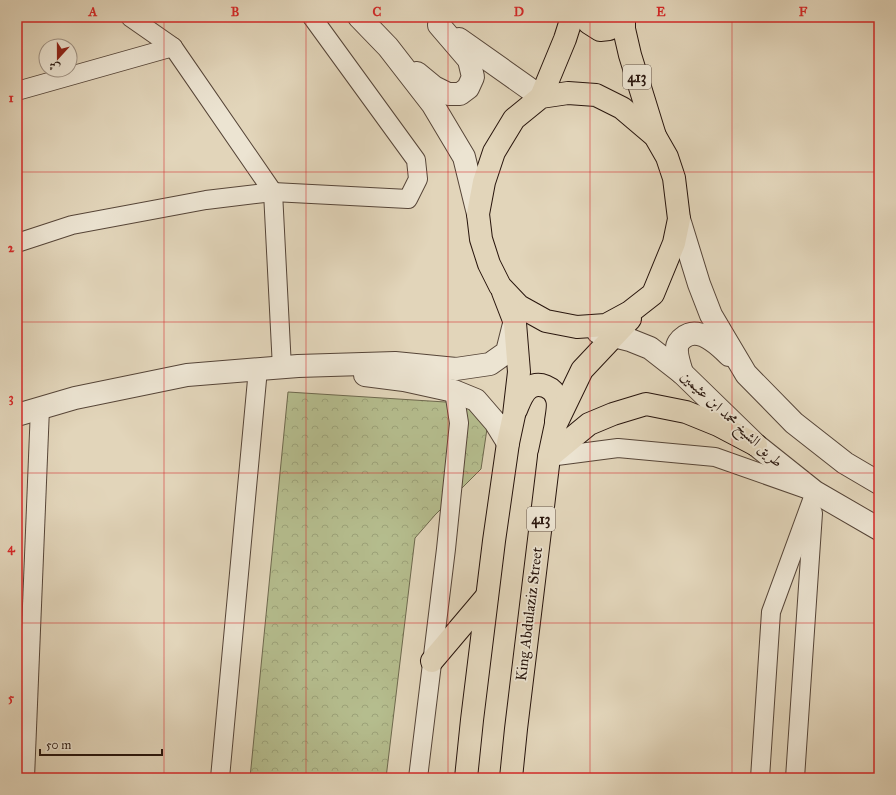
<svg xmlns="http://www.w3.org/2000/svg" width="896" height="795" viewBox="0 0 896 795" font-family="'IM FELL Great Primer',Amiri,serif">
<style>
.forest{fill:url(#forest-crowns);stroke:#6e694e}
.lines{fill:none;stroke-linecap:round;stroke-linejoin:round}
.minor-casing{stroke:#564538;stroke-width:20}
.tertiary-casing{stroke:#564538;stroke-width:24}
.trunk-casing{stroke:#28150d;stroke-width:24}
.minor{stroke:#ece4d2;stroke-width:18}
.tertiary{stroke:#ece4d2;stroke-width:22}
.trunk{stroke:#e2d5ba;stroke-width:22}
.grid{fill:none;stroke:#d62828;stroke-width:1;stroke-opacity:0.55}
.labels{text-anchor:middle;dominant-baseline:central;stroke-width:3.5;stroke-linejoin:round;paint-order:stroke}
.shield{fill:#ece4d2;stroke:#635348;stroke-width:1}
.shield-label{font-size:14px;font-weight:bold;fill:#28150d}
.street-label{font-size:15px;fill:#28150d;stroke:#ece4d2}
.neatline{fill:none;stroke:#d62828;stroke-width:1.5}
.grid-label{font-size:13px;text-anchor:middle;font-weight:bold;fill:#d62828}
</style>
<defs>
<pattern id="forest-crowns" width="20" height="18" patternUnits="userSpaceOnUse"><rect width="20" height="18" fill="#b5bd8e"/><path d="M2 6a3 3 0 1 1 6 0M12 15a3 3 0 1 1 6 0" fill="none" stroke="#9ca279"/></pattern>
</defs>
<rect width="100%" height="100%" fill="#e2d5ba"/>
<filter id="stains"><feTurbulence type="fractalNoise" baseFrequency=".005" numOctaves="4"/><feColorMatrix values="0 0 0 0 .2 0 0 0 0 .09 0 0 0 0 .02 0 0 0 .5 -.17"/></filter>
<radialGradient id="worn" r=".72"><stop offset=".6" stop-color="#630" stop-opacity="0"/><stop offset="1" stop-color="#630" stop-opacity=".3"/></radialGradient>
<path class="forest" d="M288 392 461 403 488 422 481 469 435 515 415 538 386 778H250Z"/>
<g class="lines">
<g class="minor-casing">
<g id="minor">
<path d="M130 17 173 47 273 192 282 368"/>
<path d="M17 91 173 47"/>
<path d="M17 243 72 225 206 200 273 192 408 199 418 179 416 160 312 17"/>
<path d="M549 457 618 448 715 457 806 489"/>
<path d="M25 778 40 408"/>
<path d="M220 778 258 369"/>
<path d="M418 778 446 549 459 423 454 391"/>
<path d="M760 778 771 612 815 492"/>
<path d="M795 778 813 513"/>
</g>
</g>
<g class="tertiary-casing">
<g id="tertiary">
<path d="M359 17 388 47 433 105 464 157 478 214"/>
<path d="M459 39 541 97"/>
<path d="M417 73 434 87 448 94H460L468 88 473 77 469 60 439 25"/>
<path d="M679 219 699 284 711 315 746 374 794 423 845 463 879 483"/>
<path d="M598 332 630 340 650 348 682 373 756 445 815 492 879 529"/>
<path d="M682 373C680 365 676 356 677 348 677 344 680 340 683 338 698 325 718 344 729 355"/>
<path d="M365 375 404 380 454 391 476 400 495 422 508 443"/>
<path d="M17 415 75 398 187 375 298 366 395 363 456 369 490 364 507 352 514 324"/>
</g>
</g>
<g class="trunk-casing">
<g id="trunk">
<path d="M588 17 589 23 600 30 609 29 615 21 616 17"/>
<path d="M624 17V29L630 55 655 136"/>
<path d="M568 93 596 95 622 108 655 136 667 157 674 178 679 219 674 243 653 294 630 312 606 325 577 327 546 321 519 306 500 286 489 264 481 239 478 214 484 182 494 152 514 119 541 97Z"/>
<path d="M541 97 565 39 572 17"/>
<path d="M516 410C519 403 522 393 529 388 539 381 554 387 557 399 559 405 557 414 556 421"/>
<path d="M549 457 589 424 613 414 646 404 686 412 718 425 756 445"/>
<path d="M432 661 487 596"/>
<path d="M466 778 472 720 494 541 508 443 514 415 519 372 515 323 503 292"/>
<path d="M511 778 516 729 549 457 556 424 582 370 630 319"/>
</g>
</g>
<use href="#minor" class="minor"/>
<use href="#tertiary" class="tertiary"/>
<use href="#trunk" class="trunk"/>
</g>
<path class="grid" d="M164 17V778M306 17V778M448 17V778M590 17V778M732 17V778M17 172H879M17 322H879M17 473H879M17 623H879"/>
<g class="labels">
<g class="shield">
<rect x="623" y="65" width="28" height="24" rx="3"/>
<rect x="527" y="507" width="28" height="24" rx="3"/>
</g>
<g class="shield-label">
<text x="637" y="77">413</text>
<text x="541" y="519">413</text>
</g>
<g class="street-label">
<text transform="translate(732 419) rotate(43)">طريق الشيخ محمد ابن عثيمين</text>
<text transform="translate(529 614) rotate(-83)">King Abdulaziz Street</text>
</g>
</g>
<rect width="896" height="795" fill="none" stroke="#e2d5ba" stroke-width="44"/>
<g transform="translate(58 58) rotate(201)"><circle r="19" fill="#ece4d2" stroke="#9e9183"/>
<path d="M0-3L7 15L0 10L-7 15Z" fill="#8f2418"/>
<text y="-6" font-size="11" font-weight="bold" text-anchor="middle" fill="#28150d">ش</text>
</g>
<path d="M40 749v6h122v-6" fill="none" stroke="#28150d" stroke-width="2"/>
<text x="46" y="749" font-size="12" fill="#28150d" stroke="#ece4d2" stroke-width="3" paint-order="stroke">50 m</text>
<rect x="22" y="22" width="852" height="751" class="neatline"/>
<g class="grid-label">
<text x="93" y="16">A</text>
<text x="235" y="16">B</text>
<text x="377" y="16">C</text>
<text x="519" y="16">D</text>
<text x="661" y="16">E</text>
<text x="803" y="16">F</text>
<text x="11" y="102">1</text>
<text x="11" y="252">2</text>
<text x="11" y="402">3</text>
<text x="11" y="552">4</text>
<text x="11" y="702">5</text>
</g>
<rect width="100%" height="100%" filter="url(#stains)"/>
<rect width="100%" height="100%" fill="url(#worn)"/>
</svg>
